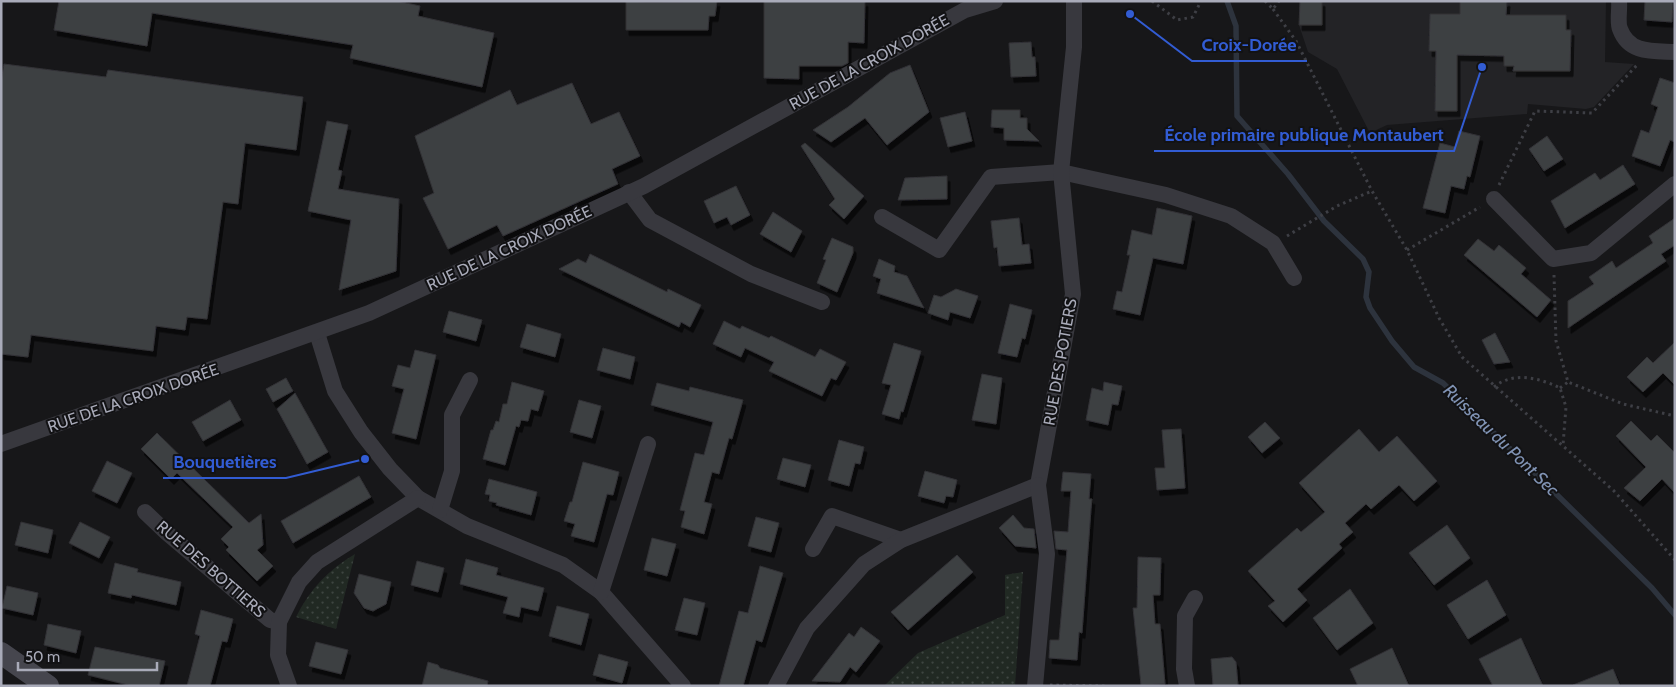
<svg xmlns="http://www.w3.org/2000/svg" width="1676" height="687" viewBox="0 0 1676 687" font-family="Cabin,sans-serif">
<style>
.built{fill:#232326}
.grass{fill:url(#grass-dots)}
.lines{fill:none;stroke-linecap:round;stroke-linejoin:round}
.stream{stroke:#2d333d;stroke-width:5.5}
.building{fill:#3e3f43;stroke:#313135;filter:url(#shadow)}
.path{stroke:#3e3f45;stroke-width:3;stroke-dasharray:2.5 4;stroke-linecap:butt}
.street{stroke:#38383e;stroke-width:16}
.secondary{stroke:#46464e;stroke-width:22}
.labels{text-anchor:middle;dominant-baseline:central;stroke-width:4;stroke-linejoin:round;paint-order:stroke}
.street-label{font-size:16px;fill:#a9abb9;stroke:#121214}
.water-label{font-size:18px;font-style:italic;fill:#8093b4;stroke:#121214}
.leader{fill:none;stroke:#325cd3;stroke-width:2}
.callout-dot{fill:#325cd3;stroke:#121214;stroke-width:2}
.callout-label{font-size:18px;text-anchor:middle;font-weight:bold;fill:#325cd3;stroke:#121214;stroke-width:4;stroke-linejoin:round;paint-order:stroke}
</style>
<defs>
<pattern id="grass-dots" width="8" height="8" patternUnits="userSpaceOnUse" patternTransform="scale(1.25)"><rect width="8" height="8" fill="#212923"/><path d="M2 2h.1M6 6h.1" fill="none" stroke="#3e4541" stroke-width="1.8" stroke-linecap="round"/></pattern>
<filter id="shadow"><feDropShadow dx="3" dy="5.5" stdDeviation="0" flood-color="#0009"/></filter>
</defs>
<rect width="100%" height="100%" fill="#171719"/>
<path class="built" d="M1300 1H1606L1605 62 1634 64 1594 107 1586 109 1528 104 1527 114 1387 125 1370 133 1337 69 1308 52 1299 25Z"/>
<g class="grass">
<path d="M355 554 336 629 296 617C309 590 329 569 355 554Z"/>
<path d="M1023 572 1015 686H884L918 653 1005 615V575Z"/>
</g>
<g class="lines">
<path class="stream" d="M1227 1 1236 26 1237 116 1288 174 1324 221 1363 259 1369 272 1366 297 1370 308 1392 341 1414 367 1443 383 1652 588 1675 615"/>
</g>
<g class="building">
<path d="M59 1H397L420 6 418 16 494 33 482 87 350 58 353 45 152 13 147 46 54 30Z"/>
<path d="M626 1 649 2 717 1 715 16H709L708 30H626Z"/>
<path d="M764 1H865L864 43 848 42V63L842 66H799V79L764 78Z"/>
<path d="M1300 1H1322V25H1299Z"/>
<path d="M1460 1H1507L1506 15H1566V30H1571L1570 71H1513L1514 66H1504V56L1457 55V111H1435L1436 51H1429L1430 14H1460Z"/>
<path d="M1645 1H1673L1672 22 1644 20Z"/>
<path d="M1031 42 1032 57H1035L1036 76 1011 77 1009 43Z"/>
<path d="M4 64 106 77 108 70 303 97 296 150 245 143 238 204 223 202 207 319 187 317 185 330 156 326 153 351 31 335 28 357 1 354V82Z"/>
<path d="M910 65 929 112 887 145 865 118 831 142 813 130 848 107 890 73Z"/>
<path d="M1660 78 1675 83V142L1670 140 1660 166 1632 156 1641 130 1649 133 1658 107 1651 104Z"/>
<path d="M572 83 591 124 619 112 640 156 612 169 618 184 503 236 497 225 448 249 423 198 434 193 415 136 510 90 517 105Z"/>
<path d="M992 110H1020V118H1027V129L1039 141 1004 140V128L991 127Z"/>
<path d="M965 112 972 141 948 147 940 118Z"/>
<path d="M327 121 348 125 338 170 342 171 338 189 399 199 396 271 339 290 351 220 308 211Z"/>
<path d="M1459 131 1480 136 1470 177 1467 176 1464 189 1451 186 1445 213 1423 208 1440 143 1455 147Z"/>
<path d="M1547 136 1563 159 1544 171 1529 149Z"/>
<path d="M805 143 864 196 844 219 829 205 835 199 801 146Z"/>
<path d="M1623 165 1635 184 1565 228 1551 201 1595 173 1600 180Z"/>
<path d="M947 176V199L898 200 905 178Z"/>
<path d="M736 186 750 215 731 225 727 217 714 223 704 201Z"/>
<path d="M1157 208 1192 216 1183 264 1153 258 1140 315 1113 309 1117 291 1122 292 1130 255H1127L1132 230 1152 235Z"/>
<path d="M773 212 802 231 791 252 760 234Z"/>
<path d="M1019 218 1022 245 1029 244 1031 263 999 266 997 247 994 248 991 221Z"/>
<path d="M1675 218V245L1661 254 1666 261 1568 328V301L1594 284 1589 277 1612 261 1616 268 1653 243 1649 236Z"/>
<path d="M832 238 853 247V253L837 292 817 283 826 260 823 259Z"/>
<path d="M1478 239 1494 251 1499 245 1526 268 1521 274 1551 300 1537 317 1464 255Z"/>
<path d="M590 254 667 292 668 289 701 305 690 327 681 322 679 327 559 269 578 259 586 263Z"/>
<path d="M879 259 895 266 894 272 907 276 924 308 877 293 881 279 873 276Z"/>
<path d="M956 289 978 296 970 318 950 312 948 320 928 313 934 295 941 297Z"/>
<path d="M1010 304 1032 310 1025 339 1022 338 1017 357 998 353Z"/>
<path d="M449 311 482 320 476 341 443 332Z"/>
<path d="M724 321 740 329 742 326 769 338 771 336 815 357 820 349 846 362 836 380 831 378 822 396 769 371 774 362 745 348 741 357 713 344Z"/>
<path d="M527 324 561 334 555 357 520 347Z"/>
<path d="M1495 333 1510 362 1494 364 1482 340Z"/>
<path d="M1675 342V385L1663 373 1643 392 1627 377 1647 357 1653 363Z"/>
<path d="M894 343 921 351 903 412 901 411 899 419 882 414 891 385 882 383Z"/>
<path d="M603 348 635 357 630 379 597 370Z"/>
<path d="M415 350 436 355 416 439 392 433 404 389 392 386 398 365 410 368Z"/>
<path d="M982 374 1002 378 996 424 972 420Z"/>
<path d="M286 378 293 391 273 402 266 389Z"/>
<path d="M512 382 544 391 538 411 531 409 528 421 521 420 519 427 516 426 505 465 483 459 491 430H493L496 421 499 422 503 404H507Z"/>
<path d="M1104 382 1122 386 1118 405 1112 404 1108 425 1086 420 1092 388 1103 391Z"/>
<path d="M657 383 689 391 690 387 743 400 732 439 729 438 719 474 712 472 704 502 712 504 704 534 681 527 685 511 680 510 695 453 704 455 713 422 651 405Z"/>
<path d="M295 393 328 452 307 464 277 409Z"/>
<path d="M230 400 241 420 203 441 192 422Z"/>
<path d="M579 400 601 406 592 438 570 432Z"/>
<path d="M1631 421 1651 441 1657 435 1675 453V493L1662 479 1640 501 1624 488 1646 467 1616 436Z"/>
<path d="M1265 422 1280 438 1262 453 1248 437Z"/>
<path d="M1181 429 1185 488 1157 490 1155 468H1165L1162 430Z"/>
<path d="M1359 429 1379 452 1397 436 1437 481 1414 501 1399 485 1371 509 1366 504 1345 523 1353 532 1339 544 1342 548 1297 589 1307 600 1283 622 1268 606 1275 601 1248 571 1297 528 1301 532 1325 512 1299 483Z"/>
<path d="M157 433 249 523 261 514 263 545 257 550 273 566 257 581 226 550 229 547 221 539 233 527 177 473 171 479 141 449Z"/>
<path d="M839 440 864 447 860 464 855 463 849 486 828 480Z"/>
<path d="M783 458 811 465 805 487 777 479Z"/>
<path d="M107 461 132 473 117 503 92 491Z"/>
<path d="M583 462 619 472 613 495 607 494 594 542 571 536 575 524 564 521 570 502H572Z"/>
<path d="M925 471 957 480 953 497 946 496 944 503 918 496Z"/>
<path d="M1063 472 1091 474 1089 499H1092L1091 509 1082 633 1079 632 1077 660 1049 658 1050 640H1059L1067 550 1056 549 1054 531 1068 532 1071 491H1061Z"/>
<path d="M359 476 371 497 293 543 281 521Z"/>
<path d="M489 479 537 492 531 515 496 505 497 503 489 501 490 495 485 494Z"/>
<path d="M1013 515 1024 528 1034 529 1036 548 1015 546 999 528Z"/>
<path d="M756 517 779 523 771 552 748 546Z"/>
<path d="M21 522 53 530 48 553 15 545Z"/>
<path d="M80 522 110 537 99 558 69 543Z"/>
<path d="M1447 525 1470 558 1434 585 1409 553Z"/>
<path d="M652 538 676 544 667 576 644 570Z"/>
<path d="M957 555 973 572 908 630 891 612Z"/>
<path d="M1138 557 1161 558 1160 595H1153L1155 624H1160L1165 684 1141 685 1133 608H1137Z"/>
<path d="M466 559 498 568 496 575 544 588 538 611 521 607 519 617 503 613 508 597 460 584Z"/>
<path d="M417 561 444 568 438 592 411 585Z"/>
<path d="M115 563 138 569 137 572 181 582 176 605 132 595 131 598 108 593Z"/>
<path d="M760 566 783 573 762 642 756 640 743 686H719L739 611 748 613Z"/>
<path d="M359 574 391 582 386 604 373 611 364 608 354 593Z"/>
<path d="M1487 580 1506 615 1468 639 1447 605Z"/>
<path d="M7 586 38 593 33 615 2 608Z"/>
<path d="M1350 589 1373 623 1337 650 1313 618Z"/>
<path d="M684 598 705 603 697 635 675 630Z"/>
<path d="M557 606 589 614 581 645 549 636Z"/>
<path d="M201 610 233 619 227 642 222 641 210 686H187L200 636 195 634Z"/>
<path d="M48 624 81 631 76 653 44 645Z"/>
<path d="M861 627 880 641 856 672 850 667 840 682 812 681 849 633 854 637Z"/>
<path d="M1521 638 1543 686H1493L1479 659Z"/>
<path d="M316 642 348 650 341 674 309 666Z"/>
<path d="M95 647 165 661 159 686H132L88 675Z"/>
<path d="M1392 648 1409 686H1358L1350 669Z"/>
<path d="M599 654 628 662 622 683 593 675Z"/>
<path d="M1232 657 1236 662 1238 686H1213L1211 659Z"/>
<path d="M428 662 438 665 440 668 488 681 487 686H422Z"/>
<path d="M1613 669 1620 686H1574L1573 685Z"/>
</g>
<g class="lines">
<g class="path">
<path d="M1152 1 1177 20 1193 17 1201 1"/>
<path d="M1265 1 1273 9 1279 1"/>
<path d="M1273 9 1296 41 1372 191 1407 250 1439 318 1462 357 1614 491 1675 560"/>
<path d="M1499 185 1535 111 1592 113 1638 64"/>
<path d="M1287 236 1337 206 1372 191"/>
<path d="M1407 250 1480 207"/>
<path d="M1554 275 1556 341 1568 382 1623 404 1675 416"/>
<path d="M1494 387C1513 371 1540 378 1560 388L1566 407 1563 445"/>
<path d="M1560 388 1568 382"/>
<path d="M1050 685 1107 686"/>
</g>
<g class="street">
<path d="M1619 1C1620 9 1617 22 1620 29 1629 54 1653 51 1675 52"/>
<path d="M629 192 650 220 751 274 822 302"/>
<path d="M1494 199 1553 259 1591 253 1675 184"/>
<path d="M882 217 939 250 991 177 1061 172 1166 195 1231 216 1273 243 1294 278"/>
<path d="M317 333 335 391 361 432 390 469 418 498 467 526 563 565 601 592 683 686"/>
<path d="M1 444 369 313 644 186 965 10 995 1"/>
<path d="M440 510 452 471V415L470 380"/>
<path d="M145 512 167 533 270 620 279 622"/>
<path d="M813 549 832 516 901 540"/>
<path d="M601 592 648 444"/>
<path d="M289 686 278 655 279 622 299 582 317 562 418 498"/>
<path d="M776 686 807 628 864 564 901 540 1038 485 1073 294 1061 172 1074 47V1"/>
<path d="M1035 686 1047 554 1038 485"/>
<path d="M1187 686 1184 669 1185 616 1195 598"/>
</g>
<path class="secondary" d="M1 653 48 686"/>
</g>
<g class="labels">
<g class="street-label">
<text transform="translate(869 62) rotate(-29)">RUE DE LA CROIX DORÉE</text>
<text transform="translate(509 248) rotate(-25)">RUE DE LA CROIX DORÉE</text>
<text transform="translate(1060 362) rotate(-80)">RUE DES POTIERS</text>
<text transform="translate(133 398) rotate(-19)">RUE DE LA CROIX DORÉE</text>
<text transform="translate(211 569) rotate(41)">RUE DES BOTTIERS</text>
</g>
<g class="water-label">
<text transform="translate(1501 440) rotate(44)">Ruisseau du Pont Sec</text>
</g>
</g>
<path class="leader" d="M1130 14L1192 61H1307M1482 67L1454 151H1154M365 459L286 478H163"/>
<g class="callout-dot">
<circle cx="1130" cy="14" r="5"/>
<circle cx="1482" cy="67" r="5"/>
<circle cx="365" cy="459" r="5"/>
</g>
<g class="callout-label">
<text x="1249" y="51">Croix-Dorée</text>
<text x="1304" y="141">École primaire publique Montaubert</text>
<text x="225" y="468">Bouquetières</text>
</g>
<rect width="1676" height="687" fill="none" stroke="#a9abb9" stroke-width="5"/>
<path d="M18 662v8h139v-8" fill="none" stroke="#a9abb9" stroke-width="2.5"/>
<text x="25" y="662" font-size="15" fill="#a9abb9" stroke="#121214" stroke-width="4" paint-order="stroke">50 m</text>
</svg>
